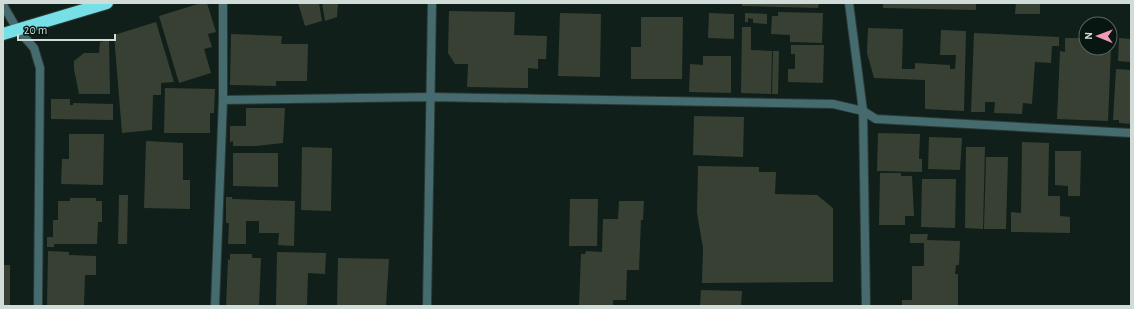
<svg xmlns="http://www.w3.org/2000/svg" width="1134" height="309" viewBox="0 0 1134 309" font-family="'Alegreya Sans',sans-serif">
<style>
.building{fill:#384034}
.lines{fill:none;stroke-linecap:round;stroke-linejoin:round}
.lane-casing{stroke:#2b3934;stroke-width:10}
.street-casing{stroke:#2b3934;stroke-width:10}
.highway-casing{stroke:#2b3934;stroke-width:14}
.lane{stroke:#456b6e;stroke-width:8}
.street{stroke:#456b6e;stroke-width:8}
.highway{stroke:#77dfe6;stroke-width:12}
</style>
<rect width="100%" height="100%" fill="#101f19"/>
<g class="building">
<path d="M201 3H207L216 32 208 34 212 47 204 49 211 73 179 83 159 16Z"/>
<path d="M298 3H319L322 21 305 26Z"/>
<path d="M322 3H338L337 17 325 21Z"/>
<path d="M742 3H819L818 8 742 6Z"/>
<path d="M883 3H976V10L883 8Z"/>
<path d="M1016 3H1040V14H1015Z"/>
<path d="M449 11 515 12 514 35 547 36 546 59H538V69L528 68V88L467 87 468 64H455L448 53Z"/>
<path d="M778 12 823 13 822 43 790 42V35L771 34 772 16H778Z"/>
<path d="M560 13 601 14 600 77 558 76Z"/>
<path d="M709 13 734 14V39L708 38Z"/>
<path d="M745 13 767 14V24L753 23V19L748 18V22H745Z"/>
<path d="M641 17H683L682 79H631V47H641Z"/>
<path d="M156 22 174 82 161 83V95H153L152 130 122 133 114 35Z"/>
<path d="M742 27H751V50L772 51 771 94 741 93Z"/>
<path d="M868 28 903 29 902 69H915V63L950 65V69H955L956 55H940L941 30 966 31 964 111 925 109V80L874 78 867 53Z"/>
<path d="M974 33 1059 37V46H1052L1051 63 1035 62 1032 104 1023 103 1022 114 994 113 995 102H985V112H971Z"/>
<path d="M231 34 282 36 281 44H308L307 81H276V86L230 85Z"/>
<path d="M1065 38H1086V48H1111L1108 121 1057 119 1060 51 1065 52Z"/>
<path d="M1119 38 1131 39V62L1118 61Z"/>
<path d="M109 40 110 94H79L74 69V61L84 53H99L100 42Z"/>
<path d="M791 45H824L823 83 788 82V69H795V54H791Z"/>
<path d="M773 51H779L778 94H772Z"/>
<path d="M703 56H731V93L689 92 690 64 703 65Z"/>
<path d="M1116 69 1131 70V124L1119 123V120H1113Z"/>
<path d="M165 88 215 89 214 113H210V133H164Z"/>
<path d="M51 99H70V105H73V103L113 104V120L51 119Z"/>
<path d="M246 108H285L283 143 256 146H233V141L230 142V126H246Z"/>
<path d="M694 116 744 117 743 157 693 155Z"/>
<path d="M878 133 920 134 919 159H922V172L877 171Z"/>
<path d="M69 134H104L103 185 61 184 62 159H69Z"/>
<path d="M929 137 962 138 960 170 928 169Z"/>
<path d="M146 141 183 143V180H190V209L144 208Z"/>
<path d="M1022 142 1049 143 1048 196H1060V216L1070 217V233L1011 232V212L1021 213Z"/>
<path d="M302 147 332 148 331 211 301 210Z"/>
<path d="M966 147H985L983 229 965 228Z"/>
<path d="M1055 151H1081L1080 196H1068V186L1055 185Z"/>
<path d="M233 153H278V187L233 186Z"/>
<path d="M986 157H1008L1006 229H984Z"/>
<path d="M698 166 759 167V172H776L775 194 817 195 833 208V282L702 283 703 248 697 213Z"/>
<path d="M880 173H901V176H912L914 216H905V225H879Z"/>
<path d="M922 179H956L955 228 921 227Z"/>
<path d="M119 195H128L127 244H118Z"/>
<path d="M226 197H232V199L295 201 294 246 278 245 279 233H259V221H246V244H228L229 223H226Z"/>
<path d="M70 198H96V201H102V222H98L97 244H54V247H47V237H53V220H58V201H70Z"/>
<path d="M570 199H598L597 246H569Z"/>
<path d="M619 201H644L643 220H641L639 270H627L626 300H613V306H579L581 254H585L586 251 602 252 603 219H618Z"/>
<path d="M910 234H928L927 240 960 241 959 265H956L955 274H958V306H902V300H912V266H924V243H910Z"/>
<path d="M48 251 69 252V255L96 256V275H85L84 306H47Z"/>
<path d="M277 252 326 253 325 274 308 273 307 306H276Z"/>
<path d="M230 254H252V258H261L259 306H226L228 259 230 260Z"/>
<path d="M338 258 389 259 386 306H337Z"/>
<rect x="3" y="265" width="7" height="41"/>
<path d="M701 290 742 291 741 306H700Z"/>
</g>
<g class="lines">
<g class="lane-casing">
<g id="lane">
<path d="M223 3V100L431 97 833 104 863 111 876 119 1131 133"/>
<path d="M849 3 863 111"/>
</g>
</g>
<g class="street-casing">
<g id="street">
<path d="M3 5 17 29 34 48 40 68 38 306"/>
<path d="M863 111 866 306"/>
<path d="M215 306 223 100"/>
<path d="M427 306 432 3"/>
</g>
</g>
<g class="highway-casing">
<path id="highway" d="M3 34 107 3"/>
</g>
<use href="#lane" class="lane"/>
<use href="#street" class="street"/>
<use href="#highway" class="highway"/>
</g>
<rect width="1134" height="309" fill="none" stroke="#d1dbd7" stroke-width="8"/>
<g transform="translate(1098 36) rotate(271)"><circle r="19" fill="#071610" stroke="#586560"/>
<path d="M0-3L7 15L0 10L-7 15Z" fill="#f09ab5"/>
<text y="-6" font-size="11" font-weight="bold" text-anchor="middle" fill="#d1dbd7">N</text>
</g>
<path d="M18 34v6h97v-6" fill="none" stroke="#d1dbd7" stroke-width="2"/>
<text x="24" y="34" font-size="12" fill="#d1dbd7" stroke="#071610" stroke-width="3" paint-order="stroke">20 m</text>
</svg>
